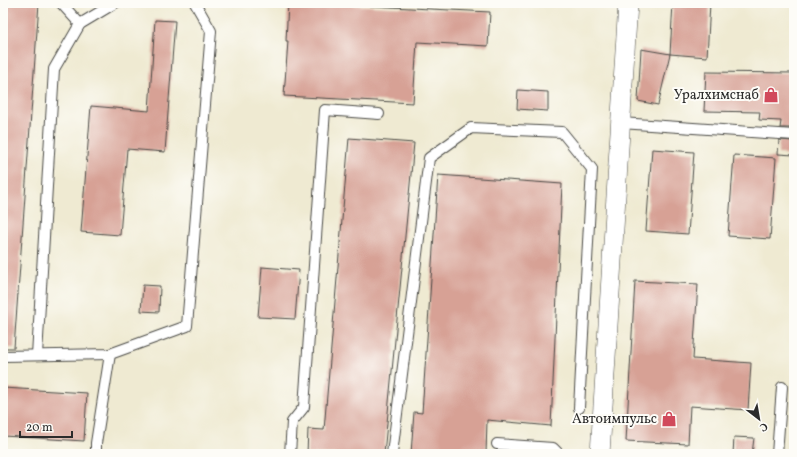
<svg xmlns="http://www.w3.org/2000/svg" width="797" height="457" viewBox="0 0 797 457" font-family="Vollkorn,serif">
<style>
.building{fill:#d7a195}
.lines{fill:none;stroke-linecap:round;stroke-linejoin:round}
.service-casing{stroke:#484844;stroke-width:12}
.minor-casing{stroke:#484844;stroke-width:20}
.service{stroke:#fff;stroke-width:10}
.minor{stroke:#fff;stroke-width:19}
.labels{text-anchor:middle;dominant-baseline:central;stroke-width:4;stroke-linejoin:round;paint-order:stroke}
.poi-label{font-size:14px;fill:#2b2b2b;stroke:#fdfcf7;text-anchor:end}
</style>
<rect width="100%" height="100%" fill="#fdfcf7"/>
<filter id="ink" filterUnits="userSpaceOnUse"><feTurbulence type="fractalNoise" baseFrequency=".025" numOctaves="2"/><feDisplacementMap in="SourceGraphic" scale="8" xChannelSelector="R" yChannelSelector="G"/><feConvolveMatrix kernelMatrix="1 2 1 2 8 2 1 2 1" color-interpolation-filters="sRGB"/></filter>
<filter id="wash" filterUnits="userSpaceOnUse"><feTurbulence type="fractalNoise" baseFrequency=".012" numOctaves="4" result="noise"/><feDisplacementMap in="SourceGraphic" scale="16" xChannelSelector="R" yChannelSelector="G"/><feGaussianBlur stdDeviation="0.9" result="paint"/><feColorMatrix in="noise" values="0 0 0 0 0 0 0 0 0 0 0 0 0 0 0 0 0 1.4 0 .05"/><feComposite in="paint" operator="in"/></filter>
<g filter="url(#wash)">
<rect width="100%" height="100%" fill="#efead2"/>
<g id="blocks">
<g class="building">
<path d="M3 3H39L14 348H3Z"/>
<path d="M288 3H331V4L490 12 488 46 417 42 413 103 284 96 288 41H286Z"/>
<path d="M673 3H710L707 57 670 54Z"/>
<path d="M155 20 175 21 165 152 127 149 120 235 81 232 91 106 149 111Z"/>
<path d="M641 49 670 54 658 105 638 101Z"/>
<path d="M706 72 794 73V128H780L781 121 759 120 760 112 704 111Z"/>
<path d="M518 90 548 92V111L517 109Z"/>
<path d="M349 138 414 143 384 454H307L308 429 324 430Z"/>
<path d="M779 140 794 141V155L778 154Z"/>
<path d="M652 149 694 152 688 234 646 231Z"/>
<path d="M734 155 776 158 770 239 728 236Z"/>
<path d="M438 175 562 184 551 426 487 420 486 454H411L414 412 422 413Z"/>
<path d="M262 267 299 270 295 319 258 317Z"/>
<path d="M635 281 698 284 693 359 751 363 748 410 690 406 688 444 626 441Z"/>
<path d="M143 285 160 286 159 312 141 311Z"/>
<path d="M3 388 87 393 84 441 3 436Z"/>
<path d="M734 437 754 438 752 454H733Z"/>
</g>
</g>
</g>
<g filter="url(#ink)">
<use href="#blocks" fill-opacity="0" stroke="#484844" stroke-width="1"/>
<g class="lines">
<g class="service-casing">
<g id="service">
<path d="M61 3 80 24"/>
<path d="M621 123 794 135"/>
<path d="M37 355 54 69 80 24 115 3"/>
<path d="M3 356 110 354 187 326 211 31 195 3"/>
<path d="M497 444 553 448 559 454"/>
<path d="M96 454V443L110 354"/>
<path d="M290 454 292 422 304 407 325 110 379 114"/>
<path d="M392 454 429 158 471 128 562 132 592 169 579 408"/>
<path d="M777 454 782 387"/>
</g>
</g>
<g class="minor-casing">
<path id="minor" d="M600 454 628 3"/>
</g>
<use href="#service" class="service"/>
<use href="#minor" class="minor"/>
</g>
</g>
<defs>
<g id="shop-bare" transform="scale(1.2)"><path d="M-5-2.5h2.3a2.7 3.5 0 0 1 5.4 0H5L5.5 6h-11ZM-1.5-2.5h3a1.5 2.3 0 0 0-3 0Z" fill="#d1495b" stroke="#fdfcf7" stroke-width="2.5" paint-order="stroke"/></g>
</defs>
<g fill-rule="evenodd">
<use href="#shop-bare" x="771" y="95"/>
<use href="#shop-bare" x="669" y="419"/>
</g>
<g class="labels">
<g class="poi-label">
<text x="759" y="95">Уралхимснаб</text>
<text x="657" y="419">Автоимпульс</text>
</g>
</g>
<rect width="797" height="457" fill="none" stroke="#fdfcf7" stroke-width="16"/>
<g transform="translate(759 419) rotate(149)" stroke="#fdfcf7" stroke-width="3" paint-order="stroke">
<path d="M0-3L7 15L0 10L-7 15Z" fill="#2b2b2b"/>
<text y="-6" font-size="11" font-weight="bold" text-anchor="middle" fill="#2b2b2b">С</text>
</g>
<path d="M20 431v6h52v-6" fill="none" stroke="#2b2b2b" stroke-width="2"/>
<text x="26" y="431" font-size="12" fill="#2b2b2b" stroke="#fdfcf7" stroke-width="3" paint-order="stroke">20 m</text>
</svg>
